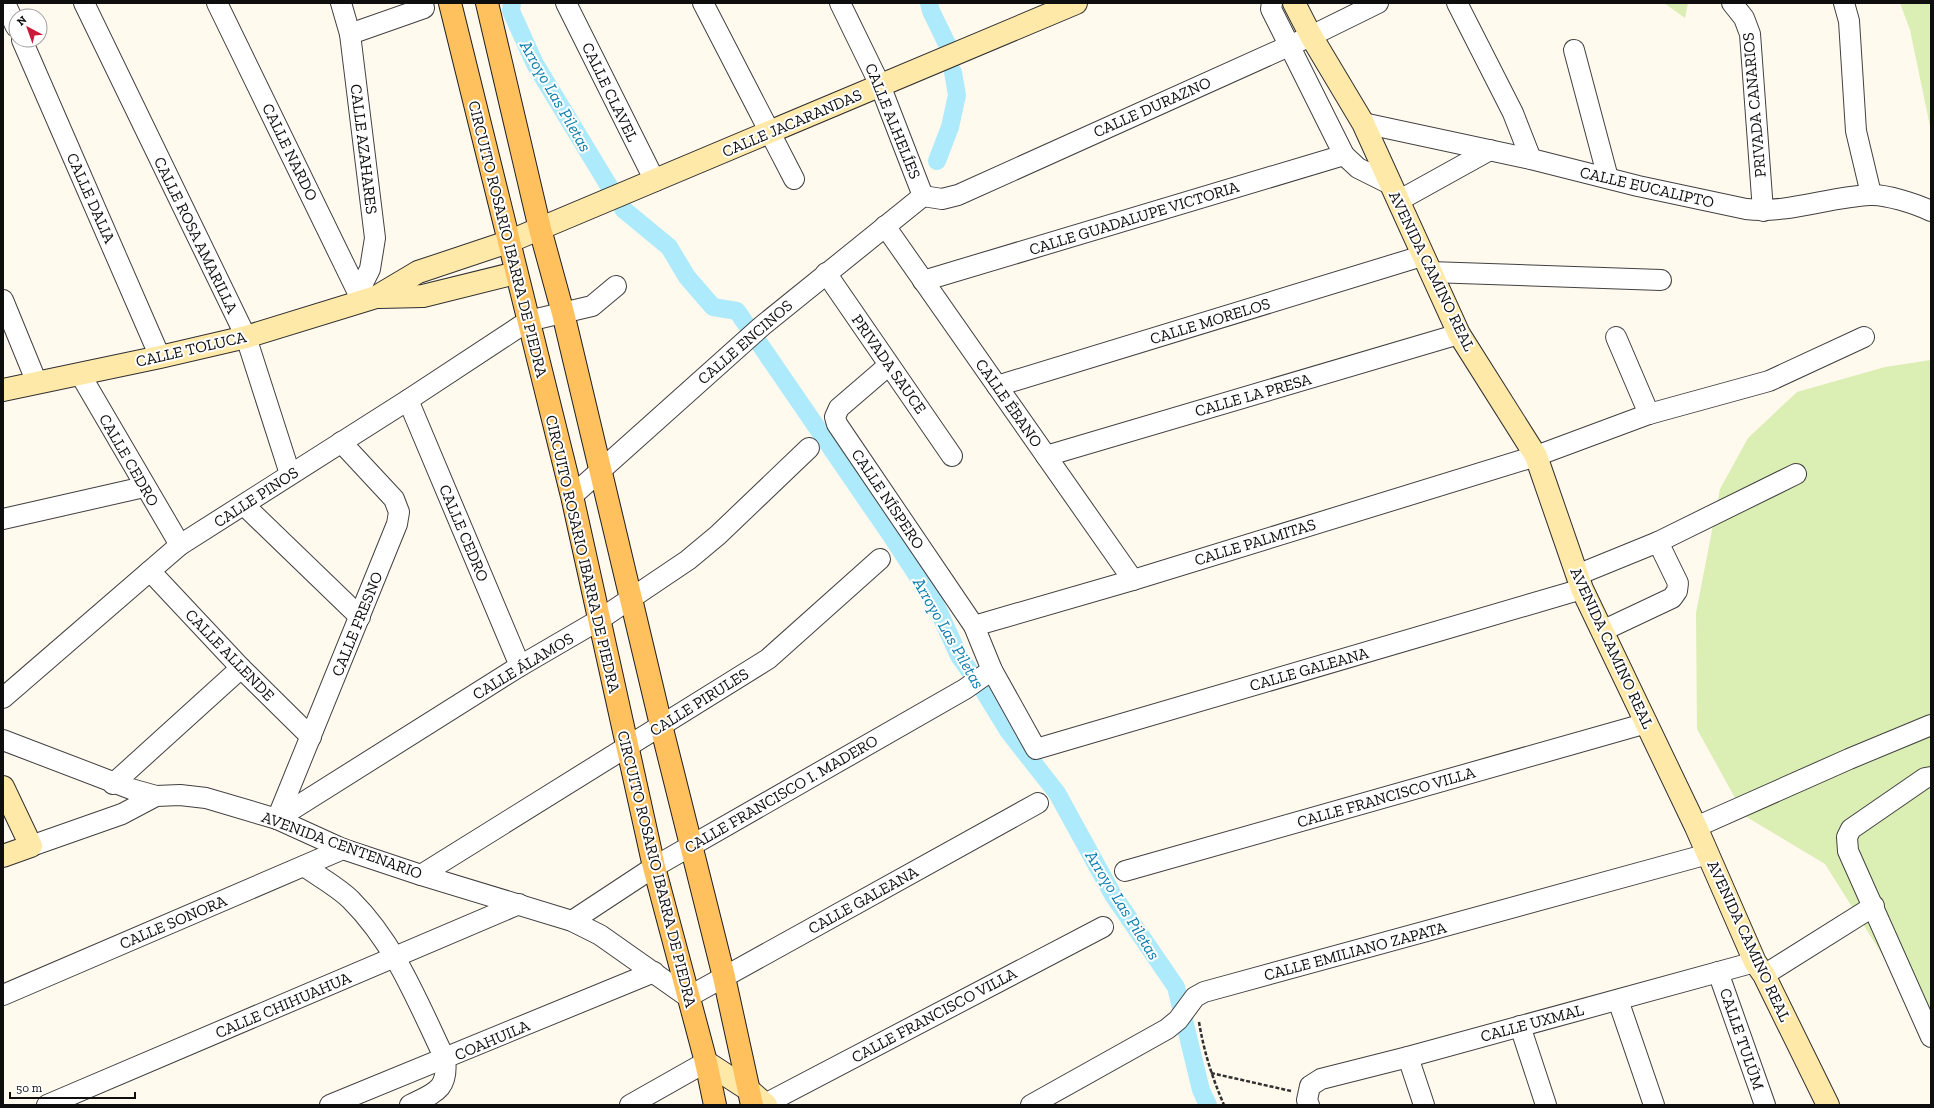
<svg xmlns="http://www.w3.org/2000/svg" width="1934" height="1108" viewBox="0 0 1934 1108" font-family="'Zilla Slab',serif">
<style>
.grass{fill:#dbeeb4}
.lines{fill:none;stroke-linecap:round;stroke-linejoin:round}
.canal{stroke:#adebfc;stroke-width:18}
.street-casing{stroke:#414141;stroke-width:22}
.secondary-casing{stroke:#303030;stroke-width:24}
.primary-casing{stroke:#1f1f1f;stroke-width:24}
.path{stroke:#303030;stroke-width:2.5;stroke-dasharray:4 2;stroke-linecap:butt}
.street{stroke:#fff;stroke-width:20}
.secondary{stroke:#ffe9a9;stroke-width:22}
.primary{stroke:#ffc05e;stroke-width:22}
.labels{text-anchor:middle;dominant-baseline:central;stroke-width:4;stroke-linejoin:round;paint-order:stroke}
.street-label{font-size:16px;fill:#0e0e0e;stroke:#fff}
.water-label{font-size:17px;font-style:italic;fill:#0a7ead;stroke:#fff}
</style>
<rect width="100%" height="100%" fill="#fff9ee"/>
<g class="grass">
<path d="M1664 3H1688L1685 18Z"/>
<path d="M1900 3H1931V131L1910 30Z"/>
<path d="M1931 360V1032L1825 864 1745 816 1697 729 1696 613 1720 489 1748 438 1797 392 1885 367Z"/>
</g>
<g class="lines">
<g class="canal">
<path d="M512 3 511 11 535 64 609 186"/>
<path d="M929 3 931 11 948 46"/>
<path d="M937 161 950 127 957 95 953 72"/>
<path d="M623 209 669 247 687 277 713 307 737 311 890 534 934 601 959 656 982 688 1009 732 1057 793 1113 895 1176 987 1201 1090 1208 1105"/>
</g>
<g class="street-casing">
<g id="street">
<path d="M5 3 16 27"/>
<path d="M84 3 246 337 290 474"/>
<path d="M217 3 362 301"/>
<path d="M341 3 350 34 375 238 370 269 358 293"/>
<path d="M566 3 655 181"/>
<path d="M703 3 794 179"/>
<path d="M840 3 880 85 923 196"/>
<path d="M1272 3 1271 9 1344 155 1358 168 1390 184"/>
<path d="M1457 3 1513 113 1531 159"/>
<path d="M1732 3 1744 18 1750 34 1763 211"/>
<path d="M1844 3 1849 21 1856 131 1871 194"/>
<path d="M350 34 424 8"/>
<path d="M22 40 160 357"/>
<path d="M1574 50 1608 178"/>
<path d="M1363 123 1531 159 1638 186 1746 209C1788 214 1828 197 1870 195 1886 194 1916 204 1931 211"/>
<path d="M923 196 942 199 958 195 1311 36 1378 3"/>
<path d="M1398 201 1490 150"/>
<path d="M885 226 1133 580"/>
<path d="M1430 272 1661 280"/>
<path d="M826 273 952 456"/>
<path d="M923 281 1344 155"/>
<path d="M3 300 37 383"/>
<path d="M1616 337 1649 414"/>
<path d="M889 365 839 408 835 417 837 424 974 626 992 670 1036 749 1582 589"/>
<path d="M80 374 180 545"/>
<path d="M997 386 1422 256"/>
<path d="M408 400 520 666"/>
<path d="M1046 456 1459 334"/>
<path d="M572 496 762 326 923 196"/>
<path d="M244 505 360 617"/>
<path d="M3 519 144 487"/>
<path d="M1658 542 1796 474"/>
<path d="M150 571 241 668 311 737"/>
<path d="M1577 575 1658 542 1678 583 1677 591 1672 598 1602 631"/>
<path d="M974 626 1133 580 1536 456 1649 414 1769 381 1864 337"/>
<path d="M3 698 180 545 408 400 528 321 592 306 616 286"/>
<path d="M3 740 131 789 156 796 180 795 206 798 277 819 343 849 421 875 572 921 600 935 688 997 1038 803"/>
<path d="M1931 777 1925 778 1851 829 1847 837 1848 851 1931 1037"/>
<path d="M113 784 241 668"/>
<path d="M277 819 520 666 599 620 688 560 718 535 809 448"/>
<path d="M277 819 397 524 399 512 394 499 341 442"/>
<path d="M1696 827 1849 759 1931 725"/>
<path d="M31 846 122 814 156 796"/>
<path d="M304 866C319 877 338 887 351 900 396 945 418 1003 445 1059 449 1090 434 1093 410 1105"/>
<path d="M1125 871 1647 723"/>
<path d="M421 875 768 659 880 559"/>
<path d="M572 921 654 867 965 689 992 670"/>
<path d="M1718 972 1765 1105"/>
<path d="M1764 975 1874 906"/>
<path d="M3 995 343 849"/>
<path d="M1618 1000 1654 1105"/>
<path d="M1520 1026 1546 1105"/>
<path d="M1408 1057 1424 1105"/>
<path d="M765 1104 1103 927"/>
<path d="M47 1105 519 904"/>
<path d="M330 1105 654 972"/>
<path d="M630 1105 706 1062"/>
<path d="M1031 1105 1167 1029 1178 1020 1195 997 1204 992 1708 854"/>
<path d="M1309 1105 1307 1100 1310 1086 1321 1079 1408 1057 1755 962"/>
</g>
</g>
<g class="secondary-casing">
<g id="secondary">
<path d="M1294 3 1311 36 1363 123 1459 334 1536 456 1582 589 1696 827 1755 962 1764 975 1828 1105"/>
<path d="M379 297 423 296 516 273"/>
<path d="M3 390 160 357 246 337 376 297 418 272 508 242 1076 3"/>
<path d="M3 787 31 846 3 856"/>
<path d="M706 1062 749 1090 766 1105"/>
</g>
</g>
<g class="primary-casing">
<g id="primary">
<path d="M450 3 572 496 654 867 706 1062 715 1105"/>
<path d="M487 3 540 229 563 313 661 725 724 977 752 1105"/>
</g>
</g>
<g class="path">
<path d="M1199 1022C1204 1052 1212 1077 1224 1105"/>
<path d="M1211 1073 1291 1091"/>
</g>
<use href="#street" class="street"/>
<use href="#secondary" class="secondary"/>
<use href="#primary" class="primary"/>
</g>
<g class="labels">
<g class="street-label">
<text transform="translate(610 92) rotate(64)">CALLE CLAVEL</text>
<text transform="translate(1754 105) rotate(-95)">PRIVADA CANARIOS</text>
<text transform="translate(1152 107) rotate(-24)">CALLE DURAZNO</text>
<text transform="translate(893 121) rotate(68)">CALLE ALHELÍES</text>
<text transform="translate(792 123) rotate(-23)">CALLE JACARANDAS</text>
<text transform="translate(364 149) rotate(83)">CALLE AZAHARES</text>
<text transform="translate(290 152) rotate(64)">CALLE NARDO</text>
<text transform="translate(1647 187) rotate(13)">CALLE EUCALIPTO</text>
<text transform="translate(91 198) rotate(66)">CALLE DALIA</text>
<text transform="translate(1134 218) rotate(-17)">CALLE GUADALUPE VICTORIA</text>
<text transform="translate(196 235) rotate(64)">CALLE ROSA AMARILLA</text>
<text transform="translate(508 239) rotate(76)">CIRCUITO ROSARIO IBARRA DE PIEDRA</text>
<text transform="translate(1432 271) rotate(64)">AVENIDA CAMINO REAL</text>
<text transform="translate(1210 321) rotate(-17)">CALLE MORELOS</text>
<text transform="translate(745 342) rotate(-41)">CALLE ENCINOS</text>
<text transform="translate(191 349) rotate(-13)">CALLE TOLUCA</text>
<text transform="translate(889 364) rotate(55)">PRIVADA SAUCE</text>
<text transform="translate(1253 395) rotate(-16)">CALLE LA PRESA</text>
<text transform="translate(1009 403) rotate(55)">CALLE ÉBANO</text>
<text transform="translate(129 460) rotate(60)">CALLE CEDRO</text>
<text transform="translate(256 497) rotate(-33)">CALLE PINOS</text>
<text transform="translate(888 499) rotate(56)">CALLE NÍSPERO</text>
<text transform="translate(464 533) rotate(67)">CALLE CEDRO</text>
<text transform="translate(1255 542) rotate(-17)">CALLE PALMITAS</text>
<text transform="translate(583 554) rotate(77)">CIRCUITO ROSARIO IBARRA DE PIEDRA</text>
<text transform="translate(357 624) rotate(-68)">CALLE FRESNO</text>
<text transform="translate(1612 648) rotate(65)">AVENIDA CAMINO REAL</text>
<text transform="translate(230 655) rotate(46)">CALLE ALLENDE</text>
<text transform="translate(523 666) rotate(-31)">CALLE ÁLAMOS</text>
<text transform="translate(1309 669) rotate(-16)">CALLE GALEANA</text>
<text transform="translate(699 702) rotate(-32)">CALLE PIRULES</text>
<text transform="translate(781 794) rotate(-30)">CALLE FRANCISCO I. MADERO</text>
<text transform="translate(1386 797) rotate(-16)">CALLE FRANCISCO VILLA</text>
<text transform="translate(342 845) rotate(20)">AVENIDA CENTENARIO</text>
<text transform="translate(657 869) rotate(76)">CIRCUITO ROSARIO IBARRA DE PIEDRA</text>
<text transform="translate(863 900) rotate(-29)">CALLE GALEANA</text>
<text transform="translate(173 922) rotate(-23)">CALLE SONORA</text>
<text transform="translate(1749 941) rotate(65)">AVENIDA CAMINO REAL</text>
<text transform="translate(1355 951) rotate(-15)">CALLE EMILIANO ZAPATA</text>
<text transform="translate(283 1005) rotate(-23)">CALLE CHIHUAHUA</text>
<text transform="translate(934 1015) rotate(-28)">CALLE FRANCISCO VILLA</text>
<text transform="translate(1532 1023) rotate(-15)">CALLE UXMAL</text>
<text transform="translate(1742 1039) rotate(71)">CALLE TULÚM</text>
<text transform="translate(492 1040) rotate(-23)">COAHUILA</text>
</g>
<g class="water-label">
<text transform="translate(556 96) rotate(60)">Arroyo Las Piletas</text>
<text transform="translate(949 633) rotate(60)">Arroyo Las Piletas</text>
<text transform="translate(1123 905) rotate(58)">Arroyo Las Piletas</text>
</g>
</g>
<rect width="1934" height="1108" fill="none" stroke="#0e0e0e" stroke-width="8"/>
<g transform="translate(28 28) rotate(319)"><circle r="19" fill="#ffffff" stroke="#9f9f9f"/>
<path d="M0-3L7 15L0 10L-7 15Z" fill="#cc173b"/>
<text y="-6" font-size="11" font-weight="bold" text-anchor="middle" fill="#0e0e0e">N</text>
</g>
<path d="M10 1092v6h125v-6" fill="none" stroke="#0e0e0e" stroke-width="2"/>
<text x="16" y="1092" font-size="12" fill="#0e0e0e" stroke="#ffffff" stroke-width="3" paint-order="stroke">50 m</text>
</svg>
